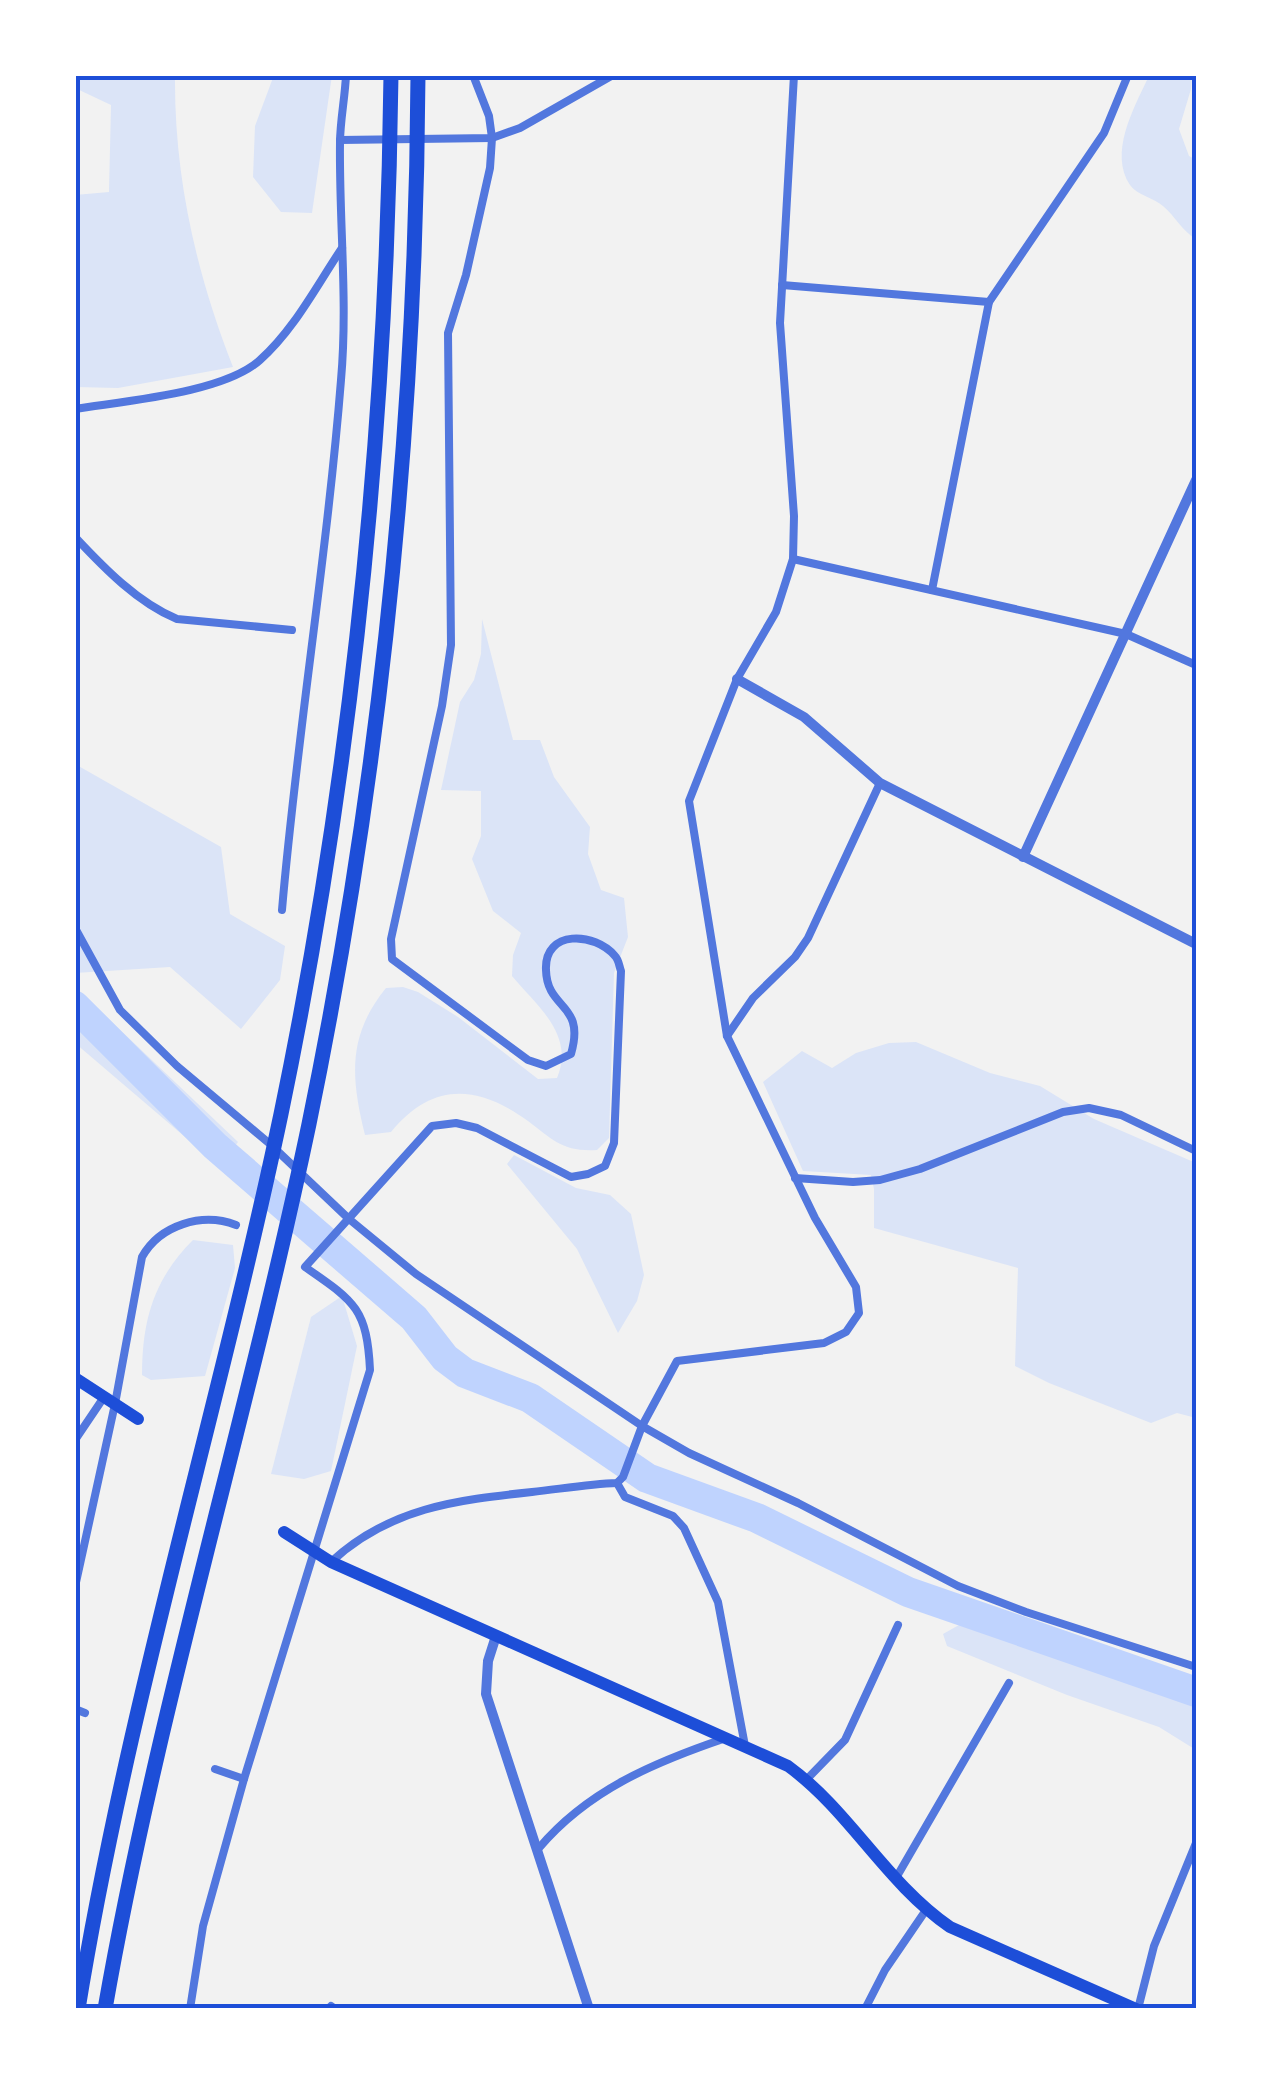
<svg xmlns="http://www.w3.org/2000/svg" width="1271" height="2084" viewBox="0 0 1271 2084" font-family="'Golos Text',sans-serif">
<style>
.green{fill:#dbe4f7}
.lines{fill:none;stroke-linecap:round;stroke-linejoin:round}
.river{stroke:#bfd3fe;stroke-width:30}
.minor{stroke:#5277de;stroke-width:8}
.tertiary{stroke:#5277de;stroke-width:10}
.primary{stroke:#1d4ed8;stroke-width:12}
.motorway{stroke:#1d4ed8;stroke-width:15}
.neatline{fill:none;stroke:#1d4ed8;stroke-width:4}
</style>
<rect width="100%" height="100%" fill="#f2f2f2"/>
<g class="green">
<path d="M75 75H175C174 176 196 273 233 367L118 388 75 387V195L109 192 111 105 75 88Z"/>
<path d="M274 75H332L312 213 281 212 253 177 255 126Z"/>
<path d="M1170 75H1192L1191 89 1179 129 1189 156 1196 160V239C1181 230 1176 217 1163 206 1154 198 1137 195 1130 185 1109 153 1133 110 1147 80Z"/>
<path d="M482 619 513 740H540L554 777 590 827 588 854 601 890 624 898 628 937 614 973 609 1138 597 1150C563 1152 553 1140 528 1121 477 1084 432 1082 391 1132L365 1135C351 1078 347 1036 386 988L403 987 418 992 458 1017 538 1079 557 1078C575 1035 538 1007 512 976L513 955 521 933 493 911 472 859 481 836V791L441 790 460 702 474 680 481 654Z"/>
<path d="M75 764 221 847 230 914 285 946 280 980 241 1029 170 967 75 973Z"/>
<path d="M75 987 238 1142 219 1166 75 1043Z"/>
<path d="M916 1042 990 1073 1040 1086 1094 1119 1196 1163V1418L1177 1413 1151 1423 1049 1383 1015 1366 1018 1268 874 1228V1189L871 1175 803 1171 763 1082 802 1051 832 1068 856 1053 889 1043Z"/>
<path d="M514 1155 576 1188 610 1195 631 1214 644 1275 637 1301 618 1333 577 1249 507 1164Z"/>
<path d="M193 1240 233 1245 235 1268 205 1376 151 1380 142 1375C142 1320 154 1279 193 1240Z"/>
<path d="M342 1296 357 1346 331 1471 304 1479 271 1474 311 1317Z"/>
<path d="M959 1625 1196 1701V1750L1159 1727 1067 1695 947 1646 943 1634Z"/>
</g>
<g class="lines">
<path class="river" d="M75 1006 215 1146 414 1318 445 1358 465 1373 530 1398 647 1478 757 1518 908 1592 1196 1692"/>
<g class="minor">
<path d="M340 140 492 138 520 128 613 75"/>
<path d="M782 285 989 302"/>
<path d="M75 409C124 401 224 393 260 360 294 330 317 285 342 248"/>
<path d="M75 537C104 568 138 603 177 619L292 630"/>
<path d="M793 559 1126 634 1196 665"/>
<path d="M932 590 989 302 1104 133 1128 75"/>
<path d="M282 910C297 733 327 557 341 380 348 301 339 222 340 143 340 121 345 98 346 75"/>
<path d="M75 928 120 1010 177 1066 270 1144 349 1219 416 1274 642 1426 689 1453 798 1503 958 1586 1026 1612 1196 1667"/>
<path d="M727 1036 753 998 795 957 808 938 880 783"/>
<path d="M795 1178 853 1182 880 1180 920 1169 1063 1112 1089 1108 1121 1115 1196 1151"/>
<path d="M75 1440 104 1397"/>
<path d="M617 1483 625 1497 673 1516 684 1528 718 1602 745 1746"/>
<path d="M331 1562C389 1508 456 1500 532 1492 560 1489 589 1484 617 1483L623 1477 642 1426 677 1361 824 1343 846 1332 859 1313 856 1287 815 1218 727 1036 689 801 737 679 776 612 793 559 794 516 780 323 794 75"/>
<path d="M75 1587 115 1404 142 1257C160 1225 202 1212 236 1225"/>
<path d="M75 1709 85 1713"/>
<path d="M215 1769 244 1779"/>
<path d="M807 1779 845 1740 898 1625"/>
<path d="M539 1848C588 1790 655 1762 726 1738"/>
<path d="M896 1878 1009 1683"/>
<path d="M190 2009 203 1926 244 1779 370 1370C367 1308 354 1301 305 1267L432 1126 456 1123 477 1128 571 1177 588 1174 605 1166 614 1143 621 971C619 966 619 960 615 956 595 932 544 929 546 970 547 1011 586 1002 571 1054L546 1066 528 1060 392 959 391 939 442 706 451 645 448 333 466 275 490 168 492 138 489 116 473 75"/>
<path d="M328 2009 331 2006 335 2009"/>
<path d="M865 2009 885 1970 926 1910"/>
<path d="M1138 2009 1154 1946 1196 1843"/>
</g>
<g class="tertiary">
<path d="M737 679 804 717 880 783 1196 944"/>
<path d="M1023 857 1196 480"/>
<path d="M496 1636 488 1661 486 1694 589 2009"/>
</g>
<g class="primary">
<path d="M75 1378 138 1419"/>
<path d="M284 1532 331 1562 788 1766C850 1811 885 1882 950 1927L1136 2009"/>
</g>
<g class="motorway">
<path d="M78 2009C127 1707 218 1413 281 1114 352 772 387 424 391 75"/>
<path d="M105 2009C157 1711 247 1420 309 1124 380 779 416 428 418 75"/>
</g>
</g>
<rect width="1271" height="2084" fill="none" stroke="#ffffff" stroke-width="155"/>
<rect x="78" y="78" width="1116" height="1928" class="neatline"/>
</svg>
